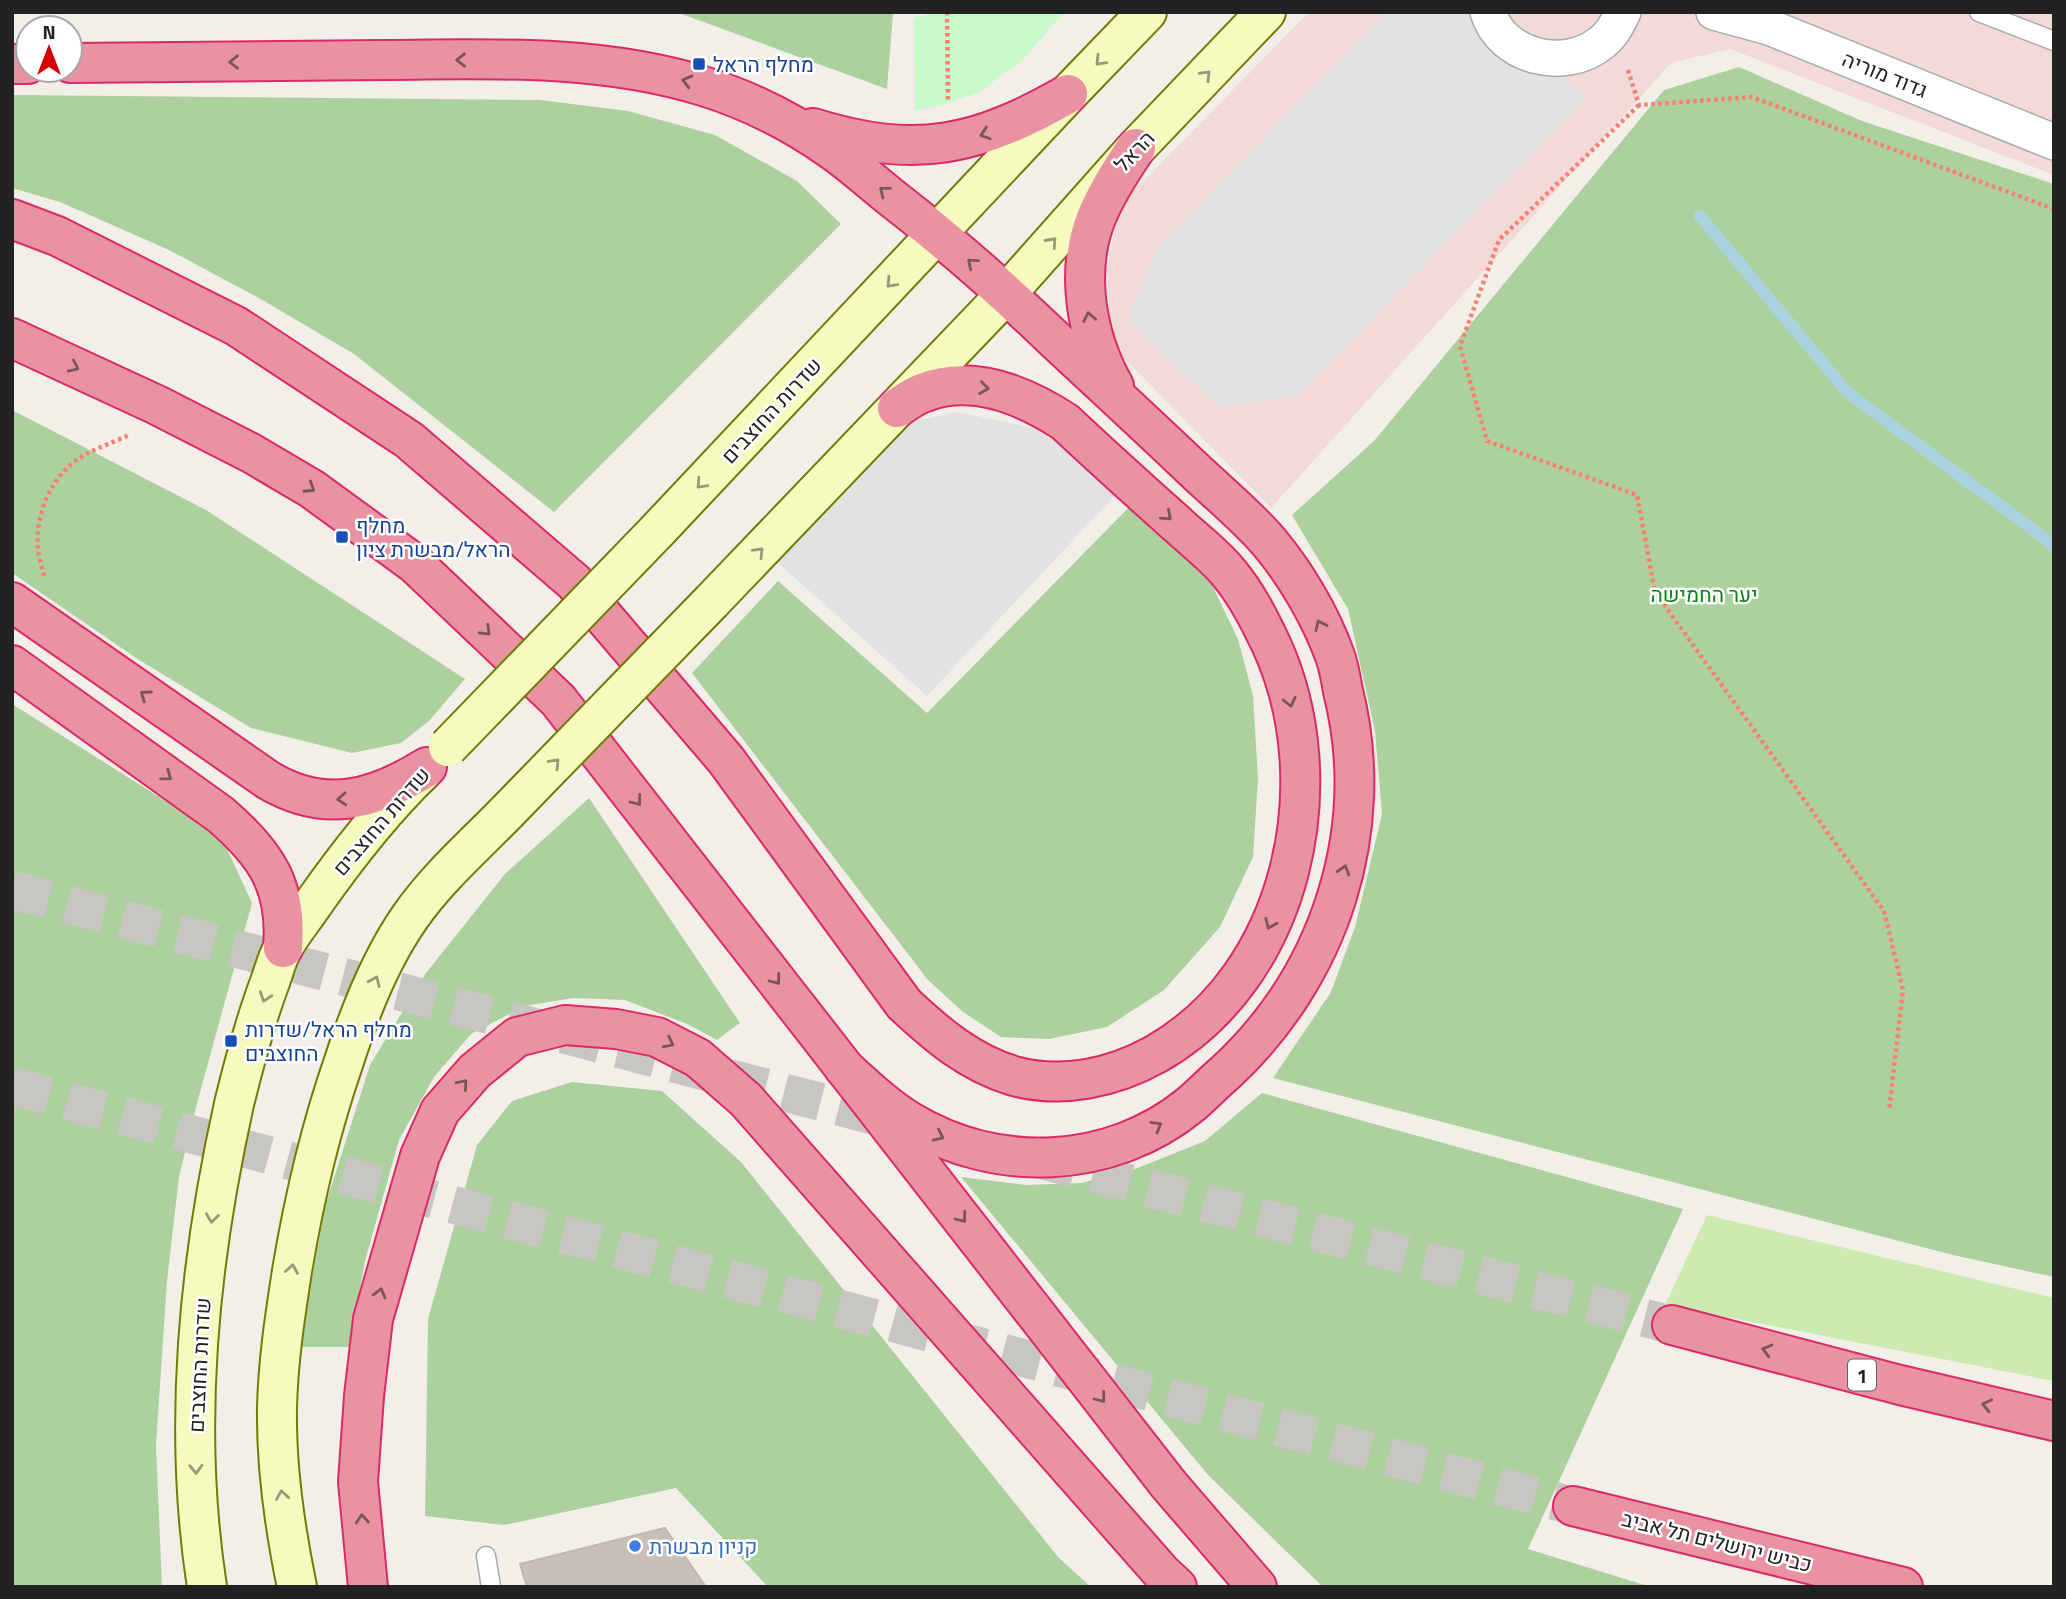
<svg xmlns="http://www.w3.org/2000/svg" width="2066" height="1599" viewBox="0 0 2066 1599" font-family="'Titillium Web',Heebo,sans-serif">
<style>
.commercial{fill:#f2dad9}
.grass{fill:#cdebb0}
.forest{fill:#add19e}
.park{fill:#c8facc}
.parking{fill:#e2e2e2}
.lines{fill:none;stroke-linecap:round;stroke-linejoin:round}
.stream{stroke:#aad3df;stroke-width:12}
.building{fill:#c7bfb8;stroke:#c4b6ab;stroke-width:2}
.highway-tunnel{stroke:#c8c6c1;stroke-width:38;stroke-dasharray:38 19;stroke-linecap:butt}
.lane-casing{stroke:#a9a9a9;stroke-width:21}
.street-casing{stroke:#a9a9a9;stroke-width:38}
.secondary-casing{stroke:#707d05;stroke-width:42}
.highway-casing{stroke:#dc2a67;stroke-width:42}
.path{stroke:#fa8072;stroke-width:4.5;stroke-dasharray:3.5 3.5;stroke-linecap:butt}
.lane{stroke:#fff;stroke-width:18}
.street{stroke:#fff;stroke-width:35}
.secondary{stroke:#f7fabf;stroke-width:38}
.highway{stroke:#e892a2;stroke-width:38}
.secondary-bridge-casing{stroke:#707d05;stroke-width:42;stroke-linecap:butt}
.secondary-bridge{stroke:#f7fabf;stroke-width:38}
.oneway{stroke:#7b545c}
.oneway2{stroke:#979978}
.transit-dot{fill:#1a4fb4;stroke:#fff;stroke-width:2.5}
.shop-dot{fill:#3f7fe0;stroke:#fff;stroke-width:2.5}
.labels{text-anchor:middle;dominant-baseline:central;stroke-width:5;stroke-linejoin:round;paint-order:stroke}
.shield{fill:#fff;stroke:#646464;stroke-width:2}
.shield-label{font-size:19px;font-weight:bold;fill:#222}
.transit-label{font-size:21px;fill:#164399;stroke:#fff;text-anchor:start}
.street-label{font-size:21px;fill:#222;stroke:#fff}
.park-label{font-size:21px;fill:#0c8416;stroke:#fff}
.shop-label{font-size:21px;fill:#366cbe;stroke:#fff;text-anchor:start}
</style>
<rect width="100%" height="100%" fill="#f2efe9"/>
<path class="commercial" d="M1309 12H2054V175L1730 49 1671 63 1271 508 1120 354 1110 319 1107 270 1115 230 1124 201Z"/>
<path class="grass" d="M1707 1215 2054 1298V1381L1665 1305Z"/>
<g class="forest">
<path d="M676 12H893L887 89Z"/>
<path d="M1739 67 1862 121 2054 184V1277L1953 1255 1273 1078 1331 992 1355 927 1382 814 1375 731 1348 609 1292 515 1374 441 1664 90Z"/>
<path d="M12 95 540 100 628 111 715 135 797 181 841 224 554 512 354 354 259 298 169 250 60 202 12 188Z"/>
<path d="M12 410 206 510 465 679 429 721 401 743 352 753 251 728 136 658 12 573Z"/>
<path d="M1132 504 1212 585 1238 639 1253 696 1258 778 1253 857 1220 927 1164 990 1107 1027 1049 1039 1001 1037 963 1012 928 980 692 673 778 581 927 713Z"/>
<path d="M12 704 221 836 252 903 196 1107 179 1177 167 1281 156 1445 162 1587H12Z"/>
<path d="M589 798 740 1023 717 1040 687 1024 625 1000 573 998 525 1006 471 1034 434 1077 399 1140 365 1261 349 1347H299L326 1203 370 1065 426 973 505 874Z"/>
<path d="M572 1082 662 1091 741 1162 1059 1558 1091 1587H768L676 1488 504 1525 425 1516 428 1319 477 1145 512 1101Z"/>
<path d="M1262 1093 1683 1209 1528 1549 1651 1587H1323L1208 1475 961 1177 1026 1185 1081 1183 1130 1171 1205 1141Z"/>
</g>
<path class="park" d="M935 12H1065L1020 62 978 93 943 105 915 111 914 18Z"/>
<g class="parking">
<path d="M1387 12H1498L1586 98 1298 396 1219 407 1127 320 1158 247Z"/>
<path d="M958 412 1039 429 1122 488 927 696 777 562 909 422Z"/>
</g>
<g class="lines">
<path class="stream" d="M1700 216 1848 393 2035 531 2054 547"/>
</g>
<path class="building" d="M665 1528 706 1587H527L520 1564Z"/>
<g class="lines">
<g class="highway-tunnel">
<path d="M12 890 905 1124"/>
<path d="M12 1086 1573 1506"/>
<path d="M1038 1159 1672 1325"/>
</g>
<g class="lane-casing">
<g id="lane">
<path d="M1979 12 2054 41"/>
<path d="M486 1556 491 1587"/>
</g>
</g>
<g class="street-casing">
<g id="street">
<path d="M1488 12C1502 58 1565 72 1601 43 1612 35 1617 24 1623 12"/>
<path d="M1714 12 1769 27 2054 142"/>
</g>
</g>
<g class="secondary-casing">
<g id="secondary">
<path d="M657 531 1068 94 1147 12"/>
<path d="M712 601 1007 293 1136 148 1266 12"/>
<path d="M207 1587C182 1426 199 1262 234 1104 244 1063 255 1022 270 982 274 971 277 958 283 948 291 933 303 919 313 904 346 857 382 810 424 770"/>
<path d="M297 1587C285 1529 276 1468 277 1408 278 1362 285 1316 292 1271 304 1199 320 1130 344 1061 360 1011 380 960 410 917 437 878 474 846 507 812"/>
</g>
</g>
<g class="highway-casing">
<g id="highway">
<path d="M70 63C174 62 278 61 382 60 490 59 599 54 703 86 749 100 792 122 832 150 855 166 875 185 897 202 951 244 1002 289 1051 336 1098 380 1145 423 1191 467 1216 491 1247 516 1269 542 1296 574 1321 617 1335 656 1339 667 1341 679 1343 691 1378 830 1330 976 1225 1073 1213 1083 1202 1095 1190 1105 1110 1170 996 1174 909 1121 885 1106 865 1087 844 1068"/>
<path d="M12 64H28"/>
<path d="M813 128C916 160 977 146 1068 94"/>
<path d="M12 219 57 236 236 326 409 440 574 582 726 760 904 1004C937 1035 970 1063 1014 1076 1062 1089 1113 1078 1156 1054 1293 976 1335 783 1271 644 1259 619 1246 593 1228 572 1214 555 1194 540 1178 525 1140 491 1102 457 1065 422 1025 396 973 374 925 392 915 395 906 402 897 408"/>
<path d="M12 338 157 405 251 453 312 489 415 564 558 700 1169 1485 1257 1587"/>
<path d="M1114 386C1086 336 1075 272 1096 218 1106 193 1121 170 1136 148"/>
<path d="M12 602 268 780C325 814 374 800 427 767"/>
<path d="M12 665 221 815C266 854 288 886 283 948"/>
<path d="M1672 1325 1900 1385 2054 1421"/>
<path d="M1573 1506 1903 1587"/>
<path d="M368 1587 358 1482 364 1396 373 1319 420 1156 440 1111 475 1071 517 1037 565 1025 616 1029 657 1037 698 1058 746 1100 1162 1573 1177 1587"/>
</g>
</g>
<g class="path">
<path d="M947 12 948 100"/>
<path d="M1628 70 1639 105 1752 97 2054 209"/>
<path d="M1639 105 1499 240 1460 346 1487 441 1637 495 1655 592 1884 911 1903 990 1889 1111"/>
<path d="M44 576C42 567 39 558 38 549 35 517 49 481 75 461 90 450 112 443 129 435"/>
</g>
<use href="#lane" class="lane"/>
<use href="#street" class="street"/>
<use href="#secondary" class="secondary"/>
<use href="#highway" class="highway"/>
<g class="secondary-bridge-casing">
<g id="secondary-bridge">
<path d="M448 747 657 531"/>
<path d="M507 812 712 601"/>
</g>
</g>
<use href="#secondary-bridge" class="secondary-bridge"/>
</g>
<defs><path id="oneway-chevron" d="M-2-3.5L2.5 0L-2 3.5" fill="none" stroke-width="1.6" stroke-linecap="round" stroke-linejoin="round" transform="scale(1.75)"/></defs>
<g class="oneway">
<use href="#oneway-chevron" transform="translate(461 60) rotate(179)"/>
<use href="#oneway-chevron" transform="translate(234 62) rotate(179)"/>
<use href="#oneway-chevron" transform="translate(687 81) rotate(-165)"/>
<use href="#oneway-chevron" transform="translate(985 134) rotate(162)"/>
<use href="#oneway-chevron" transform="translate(884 191) rotate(-141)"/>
<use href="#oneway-chevron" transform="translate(972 263) rotate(-139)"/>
<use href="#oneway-chevron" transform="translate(1089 317) rotate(-101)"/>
<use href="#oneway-chevron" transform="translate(74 367) rotate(25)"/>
<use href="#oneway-chevron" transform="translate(984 388) rotate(8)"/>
<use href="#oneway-chevron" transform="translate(310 488) rotate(33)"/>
<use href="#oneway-chevron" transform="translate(1167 516) rotate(42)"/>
<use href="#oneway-chevron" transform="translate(1320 625) rotate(-115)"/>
<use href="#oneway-chevron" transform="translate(486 631) rotate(44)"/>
<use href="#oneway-chevron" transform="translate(145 695) rotate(-145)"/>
<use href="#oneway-chevron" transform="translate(1290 702) rotate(77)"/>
<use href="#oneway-chevron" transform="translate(167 776) rotate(36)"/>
<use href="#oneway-chevron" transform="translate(342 799) rotate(177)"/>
<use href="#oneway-chevron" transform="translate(637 801) rotate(52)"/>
<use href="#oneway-chevron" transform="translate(1344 870) rotate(-74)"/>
<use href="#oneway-chevron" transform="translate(1270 924) rotate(114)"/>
<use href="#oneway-chevron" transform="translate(776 980) rotate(52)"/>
<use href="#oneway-chevron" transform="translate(669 1043) rotate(27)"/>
<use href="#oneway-chevron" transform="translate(463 1084) rotate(-50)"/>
<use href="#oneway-chevron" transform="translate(1157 1126) rotate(-30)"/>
<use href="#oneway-chevron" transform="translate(939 1136) rotate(25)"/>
<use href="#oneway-chevron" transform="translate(962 1218) rotate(52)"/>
<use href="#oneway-chevron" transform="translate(380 1293) rotate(-75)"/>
<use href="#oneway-chevron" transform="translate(1767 1350) rotate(-165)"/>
<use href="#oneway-chevron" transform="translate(1101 1398) rotate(52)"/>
<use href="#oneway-chevron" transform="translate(1987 1405) rotate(-167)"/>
<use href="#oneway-chevron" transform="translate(362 1519) rotate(-95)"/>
</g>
<g class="oneway2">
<use href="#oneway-chevron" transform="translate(1100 61) rotate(134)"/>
<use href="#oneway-chevron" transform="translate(1206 75) rotate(-46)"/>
<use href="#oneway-chevron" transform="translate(1052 242) rotate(-48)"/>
<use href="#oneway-chevron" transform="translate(891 283) rotate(133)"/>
<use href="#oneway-chevron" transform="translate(701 484) rotate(133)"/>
<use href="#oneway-chevron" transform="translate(759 552) rotate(-46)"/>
<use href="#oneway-chevron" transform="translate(555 763) rotate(-46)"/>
<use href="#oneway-chevron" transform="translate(375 981) rotate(-66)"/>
<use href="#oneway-chevron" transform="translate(265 997) rotate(109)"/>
<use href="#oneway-chevron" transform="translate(212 1218) rotate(98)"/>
<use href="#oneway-chevron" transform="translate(292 1269) rotate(-81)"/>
<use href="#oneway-chevron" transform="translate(196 1469) rotate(88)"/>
<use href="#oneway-chevron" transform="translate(282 1495) rotate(-99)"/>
</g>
<g class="transit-dot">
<rect x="692" y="57" width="14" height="14" rx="3.5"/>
<rect x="335" y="530" width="14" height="14" rx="3.5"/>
<rect x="224" y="1034" width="14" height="14" rx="3.5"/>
</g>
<circle class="shop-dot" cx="635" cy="1546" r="7"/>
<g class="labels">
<rect class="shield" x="1848" y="1359.5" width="28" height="31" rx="5"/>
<g class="shield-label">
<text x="1862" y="1375">1</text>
</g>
<g class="transit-label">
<text x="713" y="64">מחלף הראל</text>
<text x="356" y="525">מחלף<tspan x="356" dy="24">הראל/מבשרת ציון</tspan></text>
<text x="245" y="1029">מחלף הראל/שדרות<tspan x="245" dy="24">החוצבים</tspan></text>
</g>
<g class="street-label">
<text transform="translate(1885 74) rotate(22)">גדוד מוריה</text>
<text transform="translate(1134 151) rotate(-47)">הראל</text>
<text transform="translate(771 410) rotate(-47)">שדרות החוצבים</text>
<text transform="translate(381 821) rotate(-49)">שדרות החוצבים</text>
<text transform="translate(199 1365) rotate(-87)">שדרות החוצבים</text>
<text transform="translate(1717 1541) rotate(14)">כביש ירושלים תל אביב</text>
</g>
<g class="park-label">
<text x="1704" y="594">יער החמישה</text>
</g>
<g class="shop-label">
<text x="649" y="1546">קניון מבשרת</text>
</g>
</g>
<rect width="2066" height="1599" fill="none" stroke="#222222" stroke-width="28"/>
<g transform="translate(49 49)"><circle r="33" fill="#ffffff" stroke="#a7a7a7" stroke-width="2"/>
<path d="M0-5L12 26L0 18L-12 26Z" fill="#d40000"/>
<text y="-10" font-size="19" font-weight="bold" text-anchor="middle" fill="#222222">N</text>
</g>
</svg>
